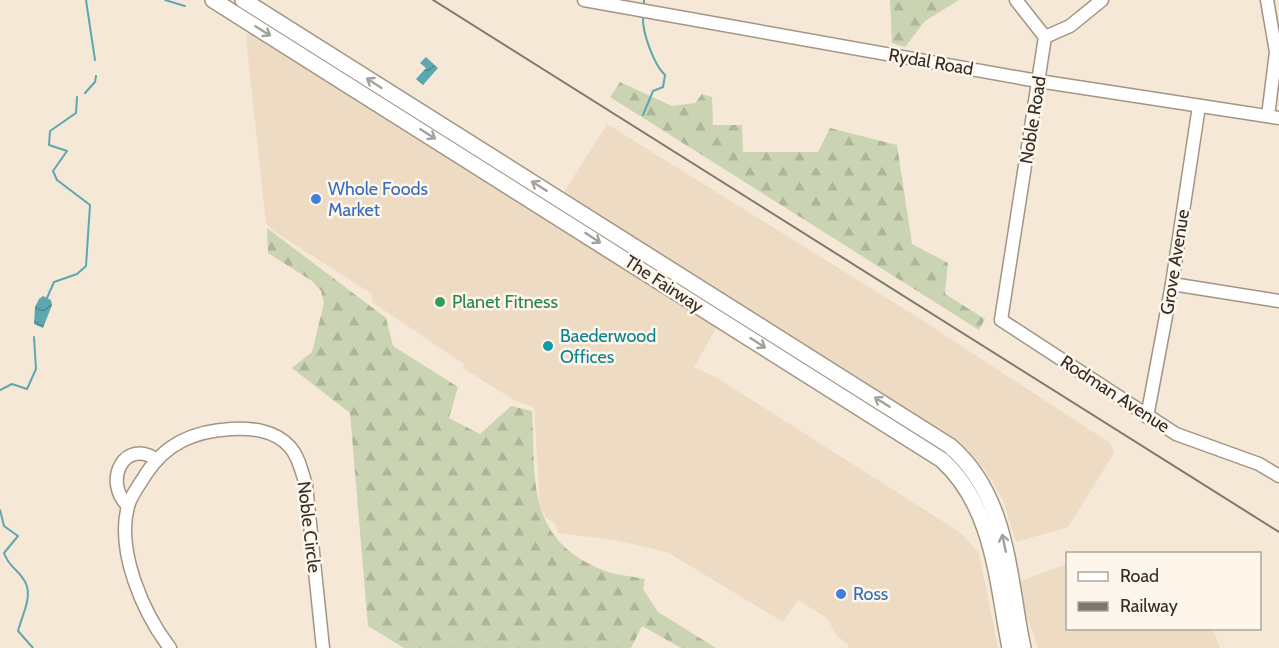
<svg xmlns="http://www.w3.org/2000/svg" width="1279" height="648" viewBox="0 0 1279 648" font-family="Cabin,sans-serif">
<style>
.built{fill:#eddbc3}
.forest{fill:url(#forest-firs)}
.water{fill:url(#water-waves)}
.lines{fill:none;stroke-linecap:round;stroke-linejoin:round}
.stream{stroke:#5da7b1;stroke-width:2}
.minor-casing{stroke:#a19584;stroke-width:15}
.major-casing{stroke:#a19584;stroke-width:18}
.minor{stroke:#fff;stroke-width:12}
.major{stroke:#fff;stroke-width:15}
.rail{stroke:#7f776c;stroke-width:2}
.oneway{stroke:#a3a09d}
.shop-dot{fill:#3f7fe0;stroke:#fef6eb;stroke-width:2}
.leisure-dot{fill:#2e9e5b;stroke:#fef6eb;stroke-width:2}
.culture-dot{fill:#0f9aa8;stroke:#fef6eb;stroke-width:2}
.labels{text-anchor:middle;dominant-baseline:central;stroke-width:5;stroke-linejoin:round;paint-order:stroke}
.street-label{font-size:18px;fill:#322d26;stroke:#fef6eb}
.shop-label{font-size:18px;fill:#366cbe;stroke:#fef6eb;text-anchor:start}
.leisure-label{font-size:18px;fill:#27864d;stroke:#fef6eb;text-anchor:start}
.culture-label{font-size:18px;fill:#0d838f;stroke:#fef6eb;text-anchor:start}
</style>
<defs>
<pattern id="forest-firs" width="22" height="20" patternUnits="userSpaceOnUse" patternTransform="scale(1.5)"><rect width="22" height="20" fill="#cad4b2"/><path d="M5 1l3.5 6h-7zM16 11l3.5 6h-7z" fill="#aeb699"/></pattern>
<pattern id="water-waves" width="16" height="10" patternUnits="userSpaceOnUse" patternTransform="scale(1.5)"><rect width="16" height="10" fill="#5da7b1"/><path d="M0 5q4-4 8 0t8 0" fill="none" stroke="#4d8890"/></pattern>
</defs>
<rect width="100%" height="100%" fill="#f5e8d6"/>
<g class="built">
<path d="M249 31 716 328 694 367 717 378 961 533 979 553 998 648H848V644L837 636 827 618 798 600 783 622 667 552 615 540 558 533 555 523 546 518 540 506 534 407 514 400 463 368 464 364 372 302V294L272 230 266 223 246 38Z"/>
<path d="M607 124 914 315 1110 443 1114 453 1068 527 1016 542 1003 500 985 470 958 443 561 197Z"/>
<path d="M1067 564 1068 628 1213 629 1220 648H1038L1024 607 1021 581Z"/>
</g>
<g class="forest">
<path d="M890 0H959L925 21 905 47 892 43Z"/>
<path d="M620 82 672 106 695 103 702 94 712 97 713 125H742L743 152H818L830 128 897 145 912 244 948 263 945 294 985 319 979 330 610 97Z"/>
<path d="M267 228 386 318 393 346 458 387 449 418 480 434 511 406 532 411C536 479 525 537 600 569 613 575 631 576 645 579L643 589 658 612 716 648H681L642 626 631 648H404L368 626 350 413 292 368 312 352 324 303 321 291 312 281 268 253Z"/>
</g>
<g class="water">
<path d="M426 57 438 68 423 85 416 79 426 68 420 63Z"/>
<path d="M43 296 51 300 52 305 43 328 34 324 35 307 39 299Z"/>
</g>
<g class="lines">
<g class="stream">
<path d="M86 0 95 60"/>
<path d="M165 0 185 6"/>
<path d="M644 0V4"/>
<path d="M85 93 95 82 96 76"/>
<path d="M643 115 653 91 663 87 665 75C654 65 642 32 643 17"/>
<path d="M47 298 54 282 77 274 86 266 90 205 57 180 53 171 67 151 49 145 50 131 76 113 77 97"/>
<path d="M0 390 12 384 27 389 36 369 34 337"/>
<path d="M0 510 4 526 18 536 4 553C10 569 17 568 24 580 34 595 22 615 18 631L33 648"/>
</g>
<g class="minor-casing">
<g id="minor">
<path d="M584 0 1032 80 1279 118"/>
<path d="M1016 0 1045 37"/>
<path d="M1102 0 1070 26 1045 37 1001 320 1176 434 1259 464 1279 476"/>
<path d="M1267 0 1276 52 1268 116"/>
<path d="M1172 284 1279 301"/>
<path d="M1147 417 1172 284 1199 106"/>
<path d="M128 506C102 481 125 437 157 460"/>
<path d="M170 648C143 613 116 551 128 506 131 495 140 484 146 474 166 443 195 431 231 429 252 428 275 430 290 447 299 457 302 473 306 485L323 648"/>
</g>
</g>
<g class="major-casing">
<g id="major">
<path d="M213 0 942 460C994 507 997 583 1010 648"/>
<path d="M243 0 950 446C1009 497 1008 577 1023 648"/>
</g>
</g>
<use href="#minor" class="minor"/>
<use href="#major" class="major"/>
<path class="rail" d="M433 0 1279 532"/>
</g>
<defs><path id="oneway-shaft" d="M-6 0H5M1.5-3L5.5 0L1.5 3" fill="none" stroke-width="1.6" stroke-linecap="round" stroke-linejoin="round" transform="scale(1.5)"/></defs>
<g class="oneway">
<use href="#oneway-shaft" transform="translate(263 31) rotate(32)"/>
<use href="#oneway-shaft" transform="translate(374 83) rotate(-147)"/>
<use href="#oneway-shaft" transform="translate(428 134) rotate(32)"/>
<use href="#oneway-shaft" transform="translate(539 186) rotate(-148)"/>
<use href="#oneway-shaft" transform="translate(593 238) rotate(33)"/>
<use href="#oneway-shaft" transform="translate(758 343) rotate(33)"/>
<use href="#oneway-shaft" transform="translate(882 402) rotate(-148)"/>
<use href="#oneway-shaft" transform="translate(1004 543) rotate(-102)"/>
</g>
<g class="shop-dot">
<circle cx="316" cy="199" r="6"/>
<circle cx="841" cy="594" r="6"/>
</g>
<circle class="leisure-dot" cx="440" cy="302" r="6"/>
<circle class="culture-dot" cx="548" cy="346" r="6"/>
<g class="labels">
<g class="street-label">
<text transform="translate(931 62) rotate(10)">Rydal Road</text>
<text transform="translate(1033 120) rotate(-81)">Noble Road</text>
<text transform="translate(1175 262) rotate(-81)">Grove Avenue</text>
<text transform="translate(664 284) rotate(33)">The Fairway</text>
<text transform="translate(1115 394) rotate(33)">Rodman Avenue</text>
<text transform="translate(309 527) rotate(83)">Noble Circle</text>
</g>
<g class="shop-label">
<text x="328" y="189">Whole Foods<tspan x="328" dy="21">Market</tspan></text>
<text x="853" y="594">Ross</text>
</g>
<g class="leisure-label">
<text x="452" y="302">Planet Fitness</text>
</g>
<g class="culture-label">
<text x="560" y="336">Baederwood<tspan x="560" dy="21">Offices</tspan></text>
</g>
</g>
<rect x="1066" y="552" width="195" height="78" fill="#fef6eb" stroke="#aca69c" stroke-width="1.5"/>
<rect x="1078" y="572" width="30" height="9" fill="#ffffff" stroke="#aca69c" stroke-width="1.5"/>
<text x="1120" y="582" font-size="18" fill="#322d26">Road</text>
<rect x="1078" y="602" width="30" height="9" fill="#7f776c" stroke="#aca69c" stroke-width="1.5"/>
<text x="1120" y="612" font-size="18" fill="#322d26">Railway</text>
</svg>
